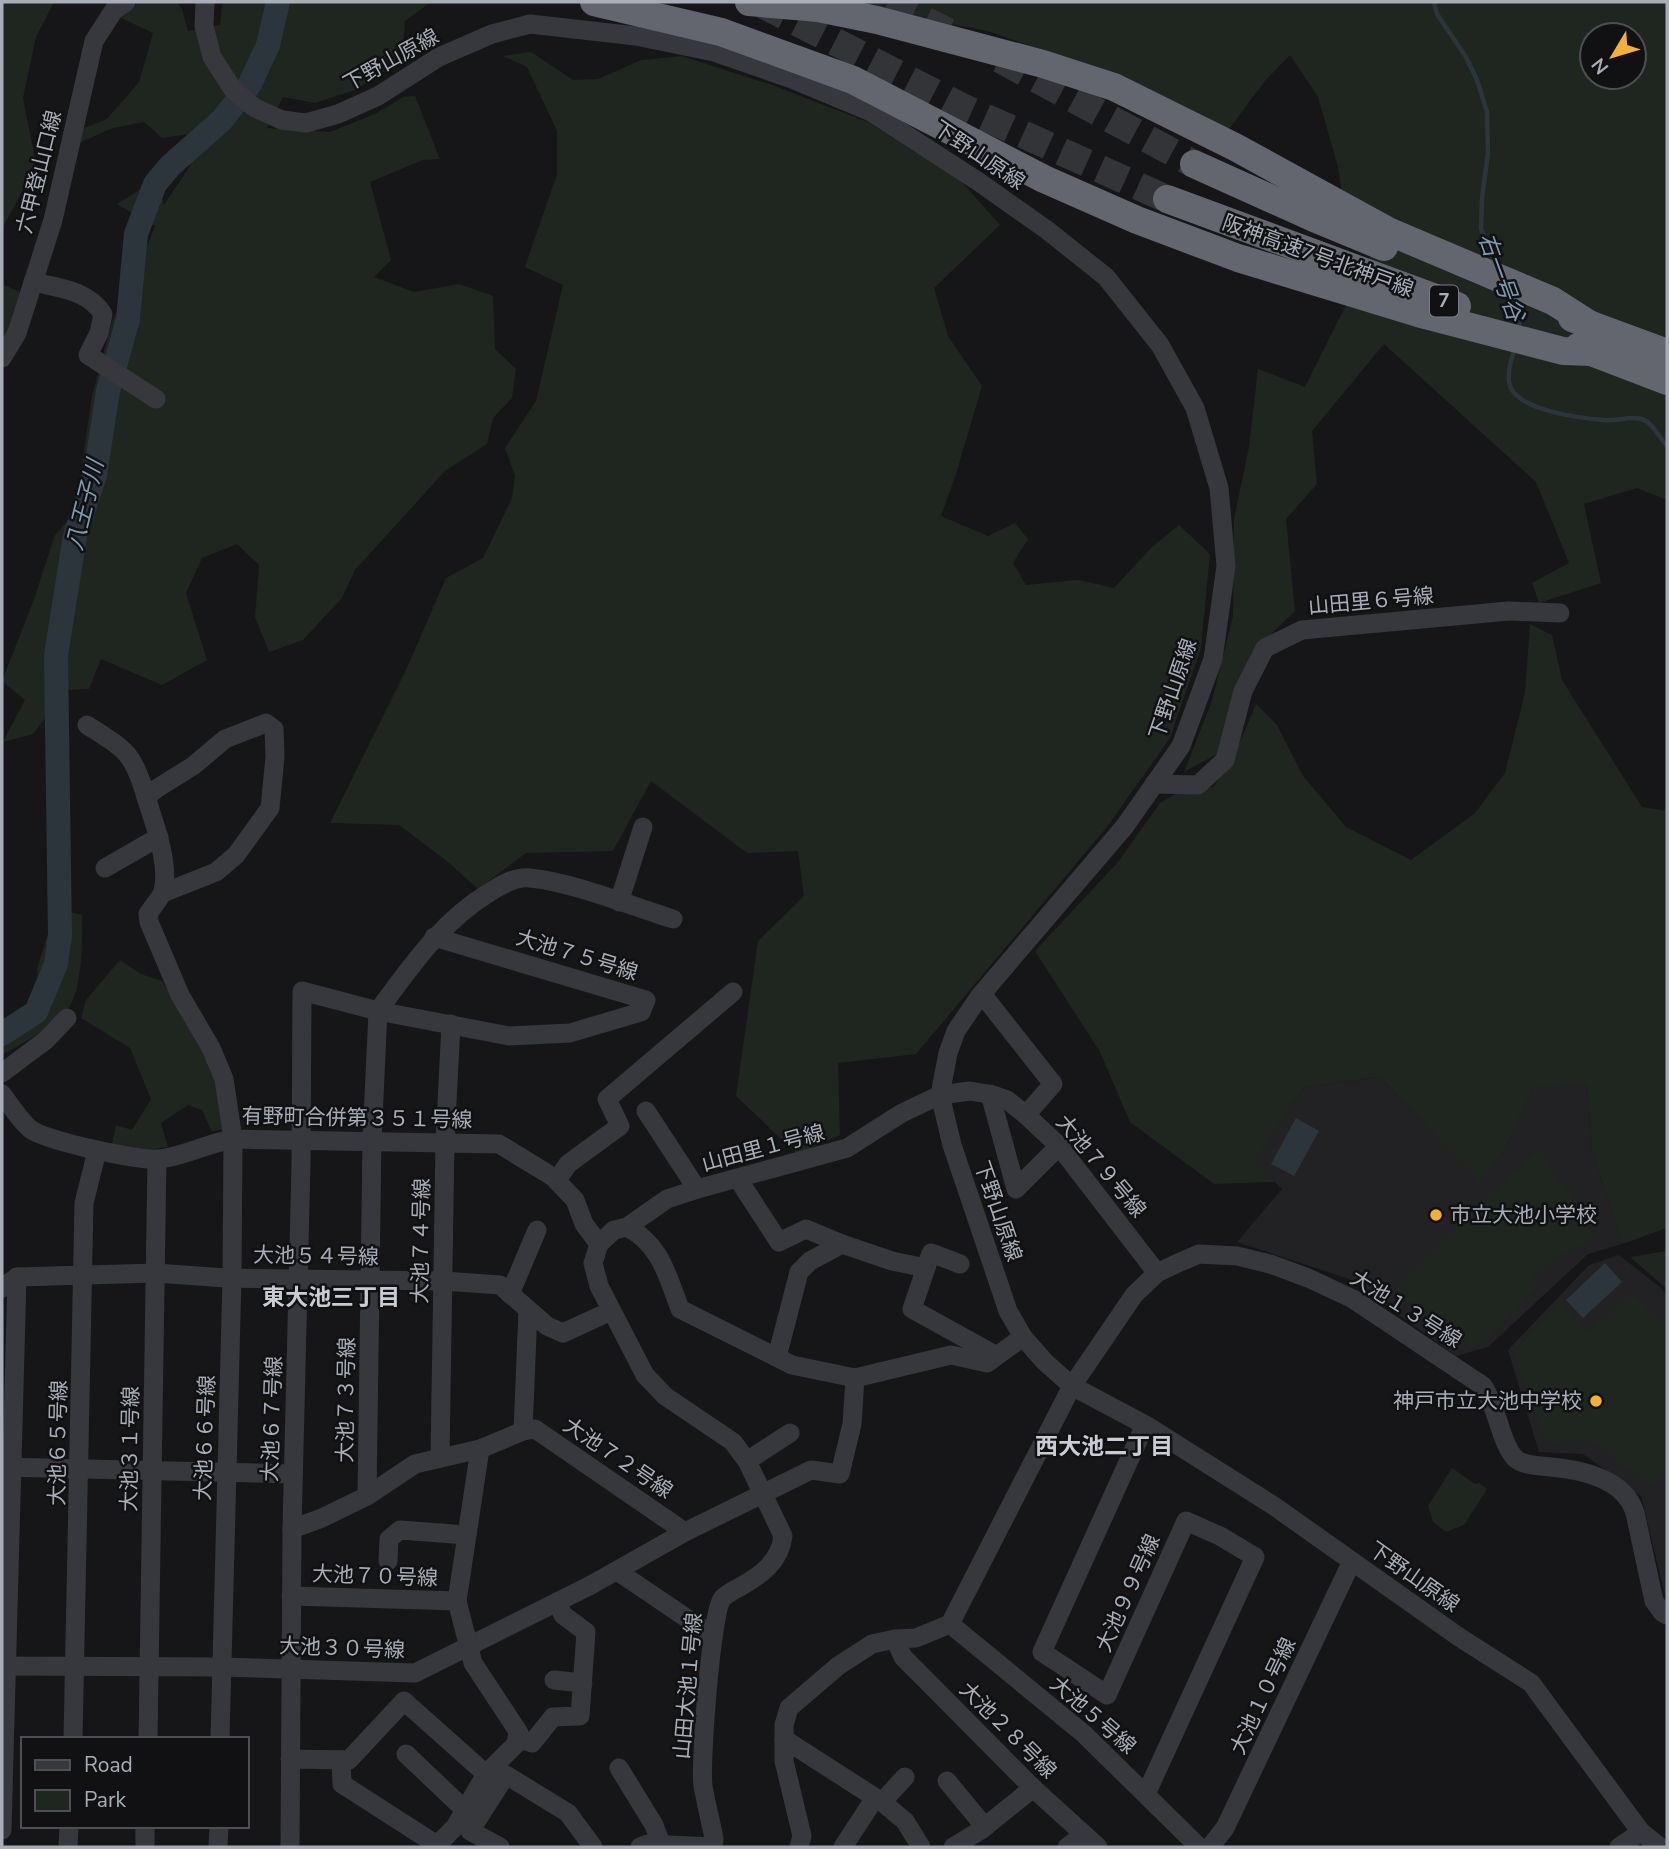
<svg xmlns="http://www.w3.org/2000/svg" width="1669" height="1849" viewBox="0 0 1669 1849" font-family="'Nunito Sans','Noto Sans JP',sans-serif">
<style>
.built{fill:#222225}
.green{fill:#1e261f;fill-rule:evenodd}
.water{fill:#2c353c}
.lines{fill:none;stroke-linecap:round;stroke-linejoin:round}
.stream{stroke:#2c353c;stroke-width:4.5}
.river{stroke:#2c353c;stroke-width:24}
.highway-tunnel{stroke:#333438;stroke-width:28;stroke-dasharray:28 14;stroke-linecap:butt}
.minor{stroke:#37383d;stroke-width:19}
.highway{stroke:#63666e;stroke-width:28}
.poi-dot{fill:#f2b134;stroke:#111113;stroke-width:2.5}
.labels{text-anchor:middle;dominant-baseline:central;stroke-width:5;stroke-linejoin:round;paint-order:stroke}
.shield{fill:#111113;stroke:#7b7e86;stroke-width:2}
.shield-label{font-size:19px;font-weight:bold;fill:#a8adb8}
.street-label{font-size:21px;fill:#a8adb8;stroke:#111113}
.poi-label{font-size:21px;fill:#a8adb8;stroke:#111113;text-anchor:start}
.water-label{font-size:23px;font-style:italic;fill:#7f9bb3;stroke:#111113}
.neighbourhood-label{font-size:23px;font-weight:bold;fill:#c9ccd4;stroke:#111113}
</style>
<rect width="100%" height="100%" fill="#161618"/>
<g class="built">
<path d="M1380 1077 1480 1183 1506 1148 1533 1086 1587 1085 1592 1150 1622 1244 1588 1254 1488 1347 1456 1356 1349 1279 1237 1242 1282 1189 1253 1161 1304 1087Z"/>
<path d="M1619 1255 1661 1288 1667 1296V1593L1664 1591 1641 1496 1583 1454 1539 1452 1508 1350 1589 1265Z"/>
</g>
<g class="green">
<path d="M2 2H54L36 37 23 98 36 165 2 229Z"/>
<path d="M139 2H176L182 9 188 31 220 25 222 4 226 2H431L405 21 402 61 355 90 315 103 283 97 267 128 330 132 377 113 403 97 415 96 440 159 423 160 370 182 391 260 374 277 414 292 459 284 493 296 495 349 516 369 512 398 493 418 487 444 445 471 355 570 342 598 303 640 269 652 255 617 259 565 237 544 202 558 186 593 207 660 162 685 101 659 89 689 67 690 33 734 3 742 25 700 2 681 33 602 55 535 79 508 81 471 92 396 112 322 141 263 155 226 117 204 141 189 160 191 164 205 191 164 195 133 162 138 144 122 113 128 77 144V131L107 119 139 82 153 33 119 17Z"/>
<path d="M834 2H1667V500L1637 488 1584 504 1601 583 1539 603 1532 583 1569 563 1536 482 1384 344 1312 431 1317 484 1286 519 1295 611 1261 644 1217 754 1184 772 1212 701 1233 616 1234 519 1249 447 1258 369 1305 387 1389 219 1342 193 1338 167 1318 97 1290 55 1265 81 1229 129 1143 86 988 31ZM1592 35H1634V77H1592Z"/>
<path d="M531 52 573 80 598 79 641 60 682 56 772 85 868 122 960 180 1000 225 934 288 948 336 982 386 956 474 941 516 988 536 1015 523 1028 539 1013 563 1026 585 1078 580 1114 588 1152 547 1179 525 1210 554 1201 648 1170 738 1107 827 916 1054 838 1063 840 1135 797 1154 736 1096 758 941 804 896 798 851 747 853 651 781 613 851 526 853 478 889 448 862 399 825 330 823 406 670 446 578 483 558 512 498 515 476 505 448 536 401 563 285 525 267 557 174V131L527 67 503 56Z"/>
<path d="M2 284 20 292 16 321 2 348Z"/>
<path d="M1530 624 1552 635 1562 680 1642 807 1667 811V1228L1622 1244 1592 1150 1587 1085 1533 1087 1506 1148 1480 1184 1380 1077 1304 1087 1254 1161 1275 1182 1214 1184 1130 1122 1100 1052 1035 951 1118 862 1160 803 1179 792 1214 787 1243 735 1256 704 1277 725 1303 776 1346 827 1411 860 1475 813 1505 773 1525 693Z"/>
<path d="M67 911 82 915C83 936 82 991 69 1007 51 1029 26 1041 2 1055V1027L30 1010 39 992 37 969 54 914Z"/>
<path d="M120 960 141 974 162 981 197 1040 215 1078 222 1129 212 1132 202 1110 188 1105 161 1123 168 1147 147 1150 112 1144 116 1125 132 1130 151 1099 130 1048 81 1018 86 1000Z"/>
<path d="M1539 1148 1561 1185H1565L1595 1239 1551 1261 1531 1279 1539 1286 1487 1338 1473 1349 1433 1312 1402 1300 1395 1286Z"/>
<path d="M1667 1251V1291L1665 1287 1630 1257Z"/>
<path d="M1631 1292 1667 1327V1470L1652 1487 1589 1440 1546 1444 1513 1352 1558 1303 1587 1332Z"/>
<path d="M1452 1468 1475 1484 1479 1483 1487 1489 1464 1525 1446 1532 1433 1522 1428 1506Z"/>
</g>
<g class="water">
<path d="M1296 1118 1319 1131 1294 1176 1271 1164Z"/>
<path d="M1605 1263 1622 1282 1583 1318 1566 1300Z"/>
</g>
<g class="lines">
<g class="stream">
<path d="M1434 2 1437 14 1466 57 1477 80 1487 112 1488 153 1482 198 1481 229 1497 264"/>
<path d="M1510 294 1518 311 1520 330"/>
<path d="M1515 348C1511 359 1505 379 1512 390 1525 411 1580 418 1603 420 1616 422 1634 414 1646 421 1654 426 1661 439 1667 446"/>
</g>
<path class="river" d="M2 1034 36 1012 56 964 60 935 56 655 75 536 95 475 108 391 128 319 136 234 155 184 170 166 222 120 250 84 268 45 278 2"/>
<g class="highway-tunnel">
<path d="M888 2 948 32"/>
<path d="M760 3 962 107 1167 199"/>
<path d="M1000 59 1194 164"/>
</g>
<g class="minor">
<path d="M205 2 204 26 212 57 234 91 255 108 282 120 306 123 338 114 378 96 439 57 492 34 530 24 636 36 714 52 792 79 871 112 979 182 1047 230 1106 277 1160 345 1195 408 1219 488 1226 566 1213 659 1181 746 1125 826 979 997 956 1031 948 1053 940 1095 952 1145 1008 1311 1023 1337 1045 1362 1072 1386 1149 1427 1274 1506 1459 1637 1531 1683 1641 1832 1660 1847"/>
<path d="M33 282C59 288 88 290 103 314L99 333 88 355 156 399"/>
<path d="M2 358 17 333 53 220 94 41 114 10 126 2"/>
<path d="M87 725C126 750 133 752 146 797L156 789 193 766 225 739 266 723 274 729 275 757 270 808 236 855 216 872 163 893"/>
<path d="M1154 784 1198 785 1225 760 1243 691 1265 648 1302 630 1509 611 1560 613"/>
<path d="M146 797C154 823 170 864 163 891 161 898 152 907 148 914L149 922 180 995 211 1048 224 1079 233 1139 232 1278 220 1739"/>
<path d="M105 868 159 837"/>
<path d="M619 902 643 827"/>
<path d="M434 937 646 1000 641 1012 570 1033 509 1036 378 1011C411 966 442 921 490 892 501 885 516 876 530 878 572 882 631 906 673 919"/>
<path d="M982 994 1053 1084 1026 1115 1059 1146 1157 1273"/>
<path d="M2 1073 46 1040 67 1018"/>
<path d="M2 1094C10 1105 19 1119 29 1128 43 1141 140 1161 160 1159 186 1156 208 1143 233 1139L499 1144 553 1177 575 1200 584 1224 599 1244 593 1263 599 1286 645 1375 665 1396 733 1442 747 1461 783 1536C780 1562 761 1575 740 1587 734 1590 726 1594 722 1599 711 1614 700 1764 703 1786 706 1804 711 1822 714 1839L713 1847"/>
<path d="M990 1094 1016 1189 1059 1146"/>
<path d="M646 1111 697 1189"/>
<path d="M738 1179 779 1242 806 1229 842 1244 810 1261 799 1272 777 1357"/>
<path d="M557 1180 568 1164 620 1126 607 1099 733 992"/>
<path d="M627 1227C661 1245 667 1275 680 1309L792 1365 855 1378 951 1355 987 1363 1023 1337"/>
<path d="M599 1244 614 1230 627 1227 667 1199 701 1188 847 1148 902 1113 940 1095 970 1091 993 1095 1007 1100 1026 1115"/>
<path d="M842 1244 892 1261 926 1268"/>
<path d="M960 1264 931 1253 912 1309 997 1356"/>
<path d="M2 1288 17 1277 156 1273 226 1278 444 1281 500 1285 547 1326 563 1333 611 1311"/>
<path d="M510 1294 537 1230"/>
<path d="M1145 1425 1042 1652 1107 1695 1186 1521 1220 1536 1255 1557 1146 1794"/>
<path d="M523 1431 535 1429 685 1532"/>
<path d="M440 1458 445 1142 451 1024"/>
<path d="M747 1461 790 1433"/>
<path d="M2 1467 293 1474"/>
<path d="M292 1529 322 1518 367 1496 415 1464 480 1449 523 1431 528 1310"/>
<path d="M388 1561 389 1539 400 1530 467 1535"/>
<path d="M617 1571 713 1636"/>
<path d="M291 1596 457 1601 480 1449"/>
<path d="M950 1624 1084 1734 1199 1847"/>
<path d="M895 1639 903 1657 1033 1788 1098 1847"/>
<path d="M2 1666 222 1667 415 1673 591 1585 685 1532 811 1470 840 1474 852 1424 855 1378"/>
<path d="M554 1680 583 1683"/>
<path d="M517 1738 532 1743 553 1717 580 1716 586 1632 563 1615 557 1602"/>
<path d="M73 1739 84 1203 97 1151"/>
<path d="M148 1739 157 1159"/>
<path d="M784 1739 882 1802 905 1821 921 1847"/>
<path d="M406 1754 465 1810"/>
<path d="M290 1759 349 1760 404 1701 486 1774 516 1744 519 1733 473 1663 457 1601"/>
<path d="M341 1760 342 1784 437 1845"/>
<path d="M619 1768 654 1825 661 1844"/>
<path d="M947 1781 985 1827"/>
<path d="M882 1802 905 1777"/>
<path d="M2 1830 17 1277"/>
<path d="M68 1847 69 1826"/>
<path d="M145 1847V1826"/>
<path d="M218 1847 219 1826"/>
<path d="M290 1847 292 1529 301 1164 302 991 378 1011 372 1140 367 1496"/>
<path d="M435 1847 455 1827 486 1774"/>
<path d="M500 1847 470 1831 506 1775 568 1813 593 1847"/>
<path d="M640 1847 648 1844 713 1847"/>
<path d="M799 1847 802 1836 784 1761V1725L789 1708 838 1666 872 1644 895 1639 916 1638 950 1624 1072 1386 1134 1295 1157 1273 1178 1263 1199 1254 1237 1256 1270 1264 1308 1278 1353 1299 1483 1386C1497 1405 1501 1446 1516 1459 1525 1466 1540 1466 1551 1467 1583 1470 1625 1479 1635 1513L1654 1601 1662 1612 1667 1615"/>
<path d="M843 1847 875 1798"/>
<path d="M953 1847 981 1830 1033 1788"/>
<path d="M1067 1847 1083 1835"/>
<path d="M1210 1847 1225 1828 1352 1561"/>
<path d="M1619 1847 1641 1832"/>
</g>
<g class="highway">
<path d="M594 2 721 32 853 80 1044 179 1137 220 1238 258 1425 315 1563 351 1593 352"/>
<path d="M749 2 818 8 877 20 1043 64 1114 87 1235 147 1390 232 1553 301 1589 324"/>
<path d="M1194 164 1314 218 1384 247"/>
<path d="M1167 199 1457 306"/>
<path d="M1572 318 1667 353"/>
<path d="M1578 347 1667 381"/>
</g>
</g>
<g class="poi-dot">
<circle cx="1436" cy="1215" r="7"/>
<circle cx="1596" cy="1401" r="7"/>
</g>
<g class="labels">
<rect class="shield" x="1430" y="285.5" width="28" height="31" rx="5"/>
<g class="shield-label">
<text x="1444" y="301">7</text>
</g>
<g class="street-label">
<text transform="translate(391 60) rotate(-29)">下野山原線</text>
<text transform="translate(979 155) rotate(34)">下野山原線</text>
<text transform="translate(39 172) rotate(-76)">六甲登山口線</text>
<text transform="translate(1318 256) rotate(20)">阪神高速7号北神戸線</text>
<text transform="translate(1371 601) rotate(-5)">山田里６号線</text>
<text transform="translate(1173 689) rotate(-71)">下野山原線</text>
<text transform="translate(577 955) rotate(17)">大池７５号線</text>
<text transform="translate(357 1118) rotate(1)">有野町合併第３５１号線</text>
<text transform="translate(763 1148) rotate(-15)">山田里１号線</text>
<text transform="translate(1101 1166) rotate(50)">大池７９号線</text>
<text transform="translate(998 1211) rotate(71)">下野山原線</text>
<text transform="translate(421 1241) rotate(-89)">大池７４号線</text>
<text transform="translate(316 1256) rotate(1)">大池５４号線</text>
<text transform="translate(1406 1309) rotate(32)">大池１３号線</text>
<text transform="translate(346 1400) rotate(-89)">大池７３号線</text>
<text transform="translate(272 1419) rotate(-88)">大池６７号線</text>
<text transform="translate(205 1438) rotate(-88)">大池６６号線</text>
<text transform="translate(58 1443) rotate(-89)">大池６５号線</text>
<text transform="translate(130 1449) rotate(-89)">大池３１号線</text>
<text transform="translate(618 1458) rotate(34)">大池７２号線</text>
<text transform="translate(375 1576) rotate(2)">大池７０号線</text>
<text transform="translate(1414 1577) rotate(35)">下野山原線</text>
<text transform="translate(1128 1593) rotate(-66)">大池９９号線</text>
<text transform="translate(342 1648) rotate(2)">大池３０号線</text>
<text transform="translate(688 1686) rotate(-85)">山田大池１号線</text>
<text transform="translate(1263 1696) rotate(-65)">大池１０号線</text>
<text transform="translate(1093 1715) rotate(41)">大池５号線</text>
<text transform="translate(1008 1730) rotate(45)">大池２８号線</text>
</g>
<g class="poi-label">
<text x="1450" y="1215">市立大池小学校</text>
<text x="1582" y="1401" text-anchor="end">神戸市立大池中学校</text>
</g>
<g class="water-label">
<text transform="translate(1501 277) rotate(70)">右一号谷</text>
<text transform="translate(85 505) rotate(-76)">八王子川</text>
</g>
<g class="neighbourhood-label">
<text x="331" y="1297">東大池三丁目</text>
<text x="1104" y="1446">西大池二丁目</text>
</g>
</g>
<rect width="1669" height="1849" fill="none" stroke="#a8adb8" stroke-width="7"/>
<rect x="21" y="1737" width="228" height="91" fill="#111113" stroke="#4d4f55" stroke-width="2"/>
<rect x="35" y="1760" width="35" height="10" fill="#37383d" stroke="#4d4f55" stroke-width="2"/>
<text x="84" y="1772" font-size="21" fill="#a8adb8">Road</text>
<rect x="35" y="1790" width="35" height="21" fill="#1e261f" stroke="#4d4f55" stroke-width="2"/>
<text x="84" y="1807" font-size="21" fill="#a8adb8">Park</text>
<g transform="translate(1613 56) rotate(232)"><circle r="33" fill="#111113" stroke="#4d4f55" stroke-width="2"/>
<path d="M0-5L12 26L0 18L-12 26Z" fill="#f2b134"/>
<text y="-10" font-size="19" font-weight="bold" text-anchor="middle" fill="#a8adb8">N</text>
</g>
</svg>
